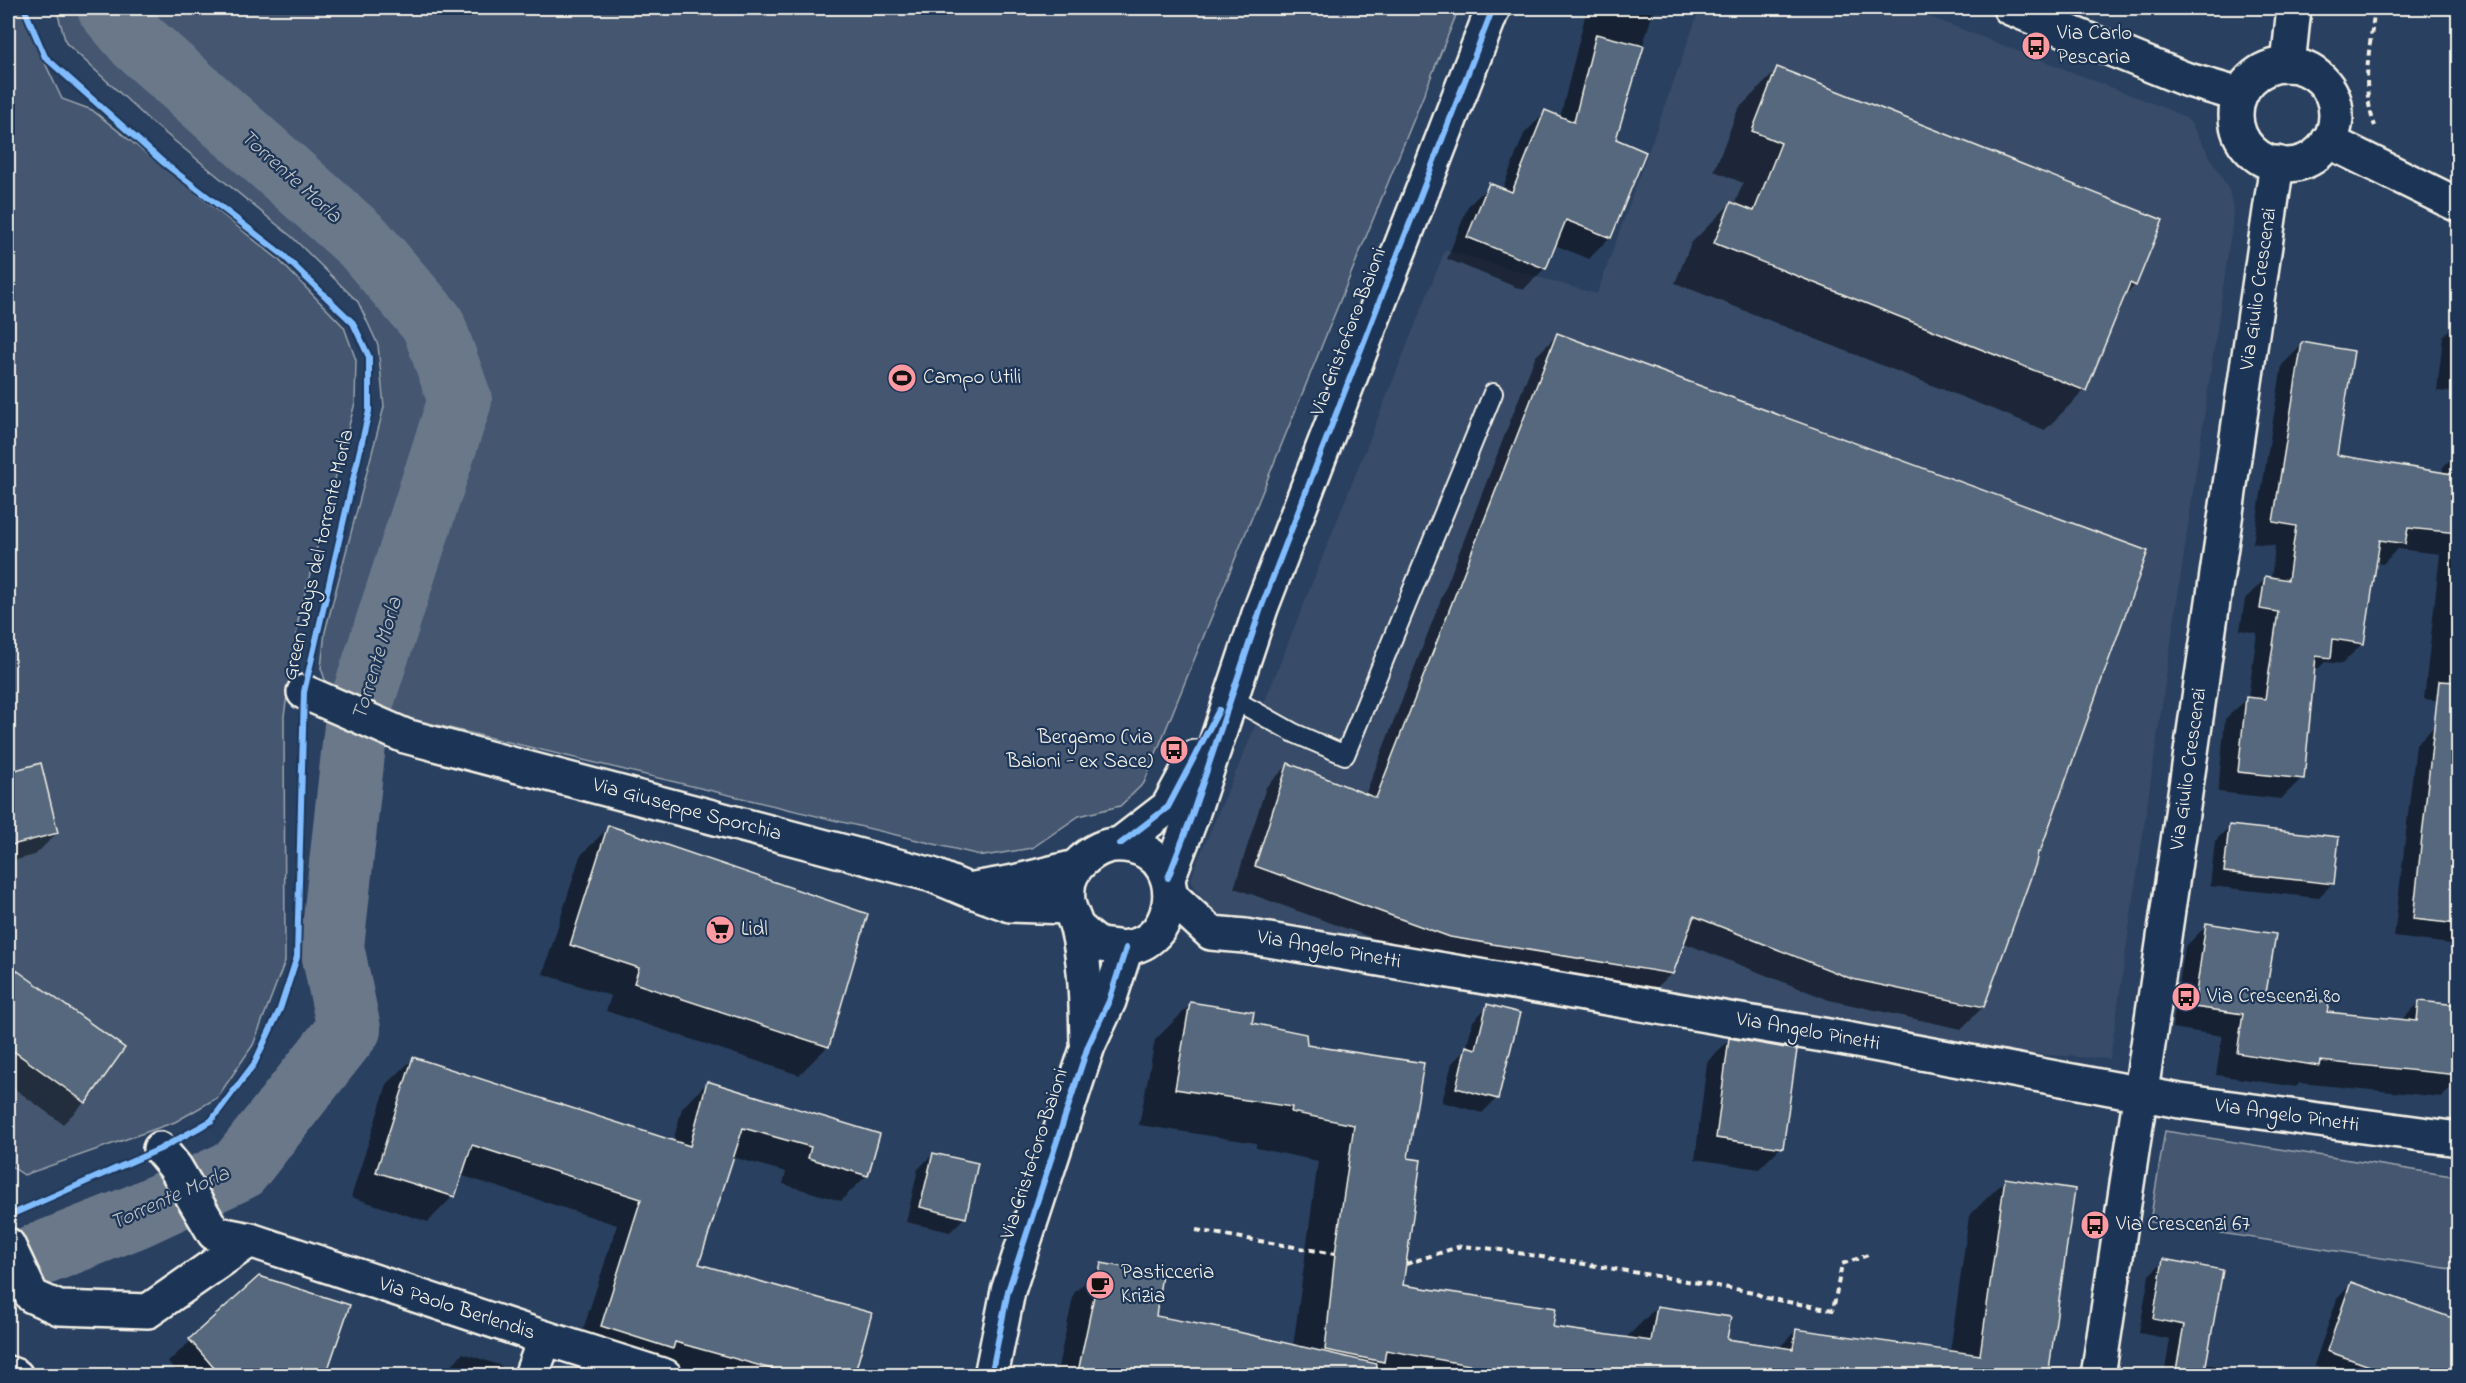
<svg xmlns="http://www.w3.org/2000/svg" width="2466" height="1383" viewBox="0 0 2466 1383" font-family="'Indie Flower',sans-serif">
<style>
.built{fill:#374c69}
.green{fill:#445771;stroke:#9ca4ac;stroke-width:1.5}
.shadow{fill:#0007}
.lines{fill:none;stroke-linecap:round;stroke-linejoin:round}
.river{stroke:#6a788a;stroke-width:64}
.building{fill:#56677d;stroke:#f4f1e8;stroke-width:1.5}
.lane-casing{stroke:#f4f1e8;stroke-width:22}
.street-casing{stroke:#f4f1e8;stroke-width:38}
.secondary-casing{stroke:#f4f1e8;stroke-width:38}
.path{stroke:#f4f1e8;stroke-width:4;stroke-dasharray:6 4.5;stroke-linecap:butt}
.lane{stroke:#1d3557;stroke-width:18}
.street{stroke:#1d3557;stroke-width:33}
.secondary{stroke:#1d3557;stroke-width:33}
.cycleway-casing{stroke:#1d3557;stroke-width:10}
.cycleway{stroke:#80bcff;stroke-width:6}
.labels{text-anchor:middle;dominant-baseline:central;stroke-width:4.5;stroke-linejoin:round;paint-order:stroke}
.poi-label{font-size:21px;fill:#f4f1e8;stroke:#1d3557;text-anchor:start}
.street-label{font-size:21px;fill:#f4f1e8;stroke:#1d3557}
.water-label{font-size:22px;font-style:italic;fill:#bdc1c2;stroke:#1d3557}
</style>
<rect width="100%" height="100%" fill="#2a4060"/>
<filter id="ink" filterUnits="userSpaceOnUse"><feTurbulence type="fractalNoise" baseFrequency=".0167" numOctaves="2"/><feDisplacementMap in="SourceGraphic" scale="12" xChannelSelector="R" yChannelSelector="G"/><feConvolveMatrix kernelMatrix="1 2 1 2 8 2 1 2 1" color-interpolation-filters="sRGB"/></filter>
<g filter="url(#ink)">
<path class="built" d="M1700 8H1907L2167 109 2186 118 2192 125 2229 190 2233 210 2231 233 2110 1059 2033 1054 1965 1044 1227 920 1208 906 1191 882 1194 869 1247 746 1445 250 1597 294Z"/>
<g class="green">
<path d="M8 8H19L62 99 92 110 278 259 344 327 356 360 355 403 299 616 284 716 285 961 253 1045 217 1098 175 1122 24 1175 8 1164Z"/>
<path d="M56 8H1459L1144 783 1120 806 1079 816 1032 848 984 856 391 714 329 692 321 668 325 632 384 407 378 345 358 302 292 237 149 120 66 43Z"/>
<path d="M2165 1131 2458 1177V1270L2150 1222Z"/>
</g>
<g class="shadow">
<path d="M1587 8H1657L1653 12 1614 140 1610 237 1589 259 1555 245 1545 268 1523 290 1447 259 1468 206 1490 185 1502 190 1524 134 1545 112 1560 118Z"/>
<path d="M1778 69 2135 285 2122 299 2085 390 2045 430 1675 283 1691 243 1731 203 1734 205 1743 183 1714 171 1738 109Z"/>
<path d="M2458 321V393L2437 391 2443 336Z"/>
<path d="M1557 335 2039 852 1983 1007 1961 1029 1829 1000 1684 943 1672 973 1649 995 1428 958 1234 888 1266 787 1288 765 1365 795 1535 357Z"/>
<path d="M2303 344 2335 456 2442 474 2443 467 2458 451V703L2424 699 2440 554 2397 549 2383 564 2375 563 2363 643 2342 664 2325 662 2313 674 2302 778 2281 799 2218 792 2225 719 2248 698 2257 633 2240 630 2245 599 2266 578 2271 579 2275 546 2253 543 2282 365Z"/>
<path d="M2435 726 2458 729V945L2394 937 2416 744Z"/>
<path d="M39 765 57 833 35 855 8 862V773Z"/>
<path d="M609 827 828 1046 799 1075 606 1011 611 996 543 974 580 856Z"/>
<path d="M2229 827 2333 883 2318 898 2210 886 2215 841Z"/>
<path d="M2207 925 2265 995 2325 1013 2401 1021 2419 1003 2458 1007V1080L2442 1097 2300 1083 2296 1087 2216 1075 2222 1036 2172 1028 2185 947Z"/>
<path d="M8 966 123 1049 85 1102 63 1124 8 1084Z"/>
<path d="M1191 1004 1306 1046 1406 1159 1401 1286 1552 1328 1625 1339 1657 1307 1726 1340 1779 1348 1796 1330 1950 1352 1969 1216 2005 1180 2047 1376H1056L1074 1293 1102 1265 1154 1317 1293 1347 1318 1161 1256 1148V1143L1139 1125 1155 1040Z"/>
<path d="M1488 1006 1497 1098 1482 1113 1442 1102 1452 1063 1466 1049 1473 1021Z"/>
<path d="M1729 1040 1781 1147 1759 1169 1695 1159 1707 1062Z"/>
<path d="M413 1059 673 1142 682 1108 708 1082 867 1175 841 1201 783 1184 786 1172 732 1157 697 1266 853 1376H680L576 1351 617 1225 460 1175 453 1196 428 1222 351 1197 387 1084Z"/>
<path d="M933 1154 965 1217 950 1232 906 1222 918 1169Z"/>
<path d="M2164 1261 2205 1364 2235 1369 2234 1376H2164L2170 1339 2139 1333 2149 1275Z"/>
<path d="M260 1277 326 1368 319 1376H180L168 1362Z"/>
<path d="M2351 1284 2458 1322V1376H2342L2314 1365 2337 1299Z"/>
<path d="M463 1353 502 1366 499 1376H442Z"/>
</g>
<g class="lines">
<path class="river" d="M8 1267 135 1217 239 1169 349 1029 332 947 357 717 460 400 433 324 363 242 138 42 109 8"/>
</g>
<g class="building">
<path d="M1596 34 1644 46 1616 139 1646 152 1611 238 1566 220 1546 269 1467 237 1489 183 1512 192 1545 110 1574 122Z"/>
<path d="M1777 67 2163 220 2136 286 2130 283 2086 391 1714 243 1731 202 1754 211 1781 143 1752 131Z"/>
<path d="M1557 333 2148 551 2040 852H2038L2036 863 1984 1007 1852 979 1694 916 1673 974 1450 937 1255 866 1288 763 1376 798Z"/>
<path d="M2302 342 2354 351 2337 455 2458 475V533L2408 528 2405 544 2380 540 2364 644 2333 639 2331 658 2316 656 2304 779 2238 772 2246 697 2265 699 2278 612 2260 609 2265 576 2288 580 2296 526 2273 522Z"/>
<path d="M2439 681 2458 682V924L2413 919Z"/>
<path d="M41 763 58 833 8 846V772Z"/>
<path d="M608 825 868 914 829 1047 634 983 639 968 570 945Z"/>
<path d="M2229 825 2339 837 2334 884 2224 872Z"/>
<path d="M2206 923 2276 934 2266 993 2329 1003 2327 1012 2417 1021 2419 1001 2458 1005V1075L2320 1061 2319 1066 2237 1053 2243 1014 2194 1007Z"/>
<path d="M8 964 125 1048 86 1103 8 1047Z"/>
<path d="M1190 1002 1254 1012 1252 1023 1306 1034 1307 1045 1424 1063 1408 1158 1421 1160 1403 1285 1556 1308 1553 1327 1651 1341 1657 1306 1731 1317 1727 1339 1793 1349 1796 1329 1980 1355 2005 1178 2075 1189 2048 1376H1531L1386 1350 1384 1362 1325 1350 1335 1254 1354 1125 1291 1112 1292 1107 1175 1089Z"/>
<path d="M1487 1004 1520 1013 1498 1099 1456 1088 1466 1046 1476 1049Z"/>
<path d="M1729 1038 1797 1050 1783 1148 1716 1138Z"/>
<path d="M413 1057 690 1146 707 1081 880 1134 868 1176 808 1158 811 1147 743 1128 699 1264 872 1313 854 1376H797L675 1342 673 1349 601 1326 641 1199 472 1145 455 1197 376 1172Z"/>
<path d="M933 1153 978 1163 966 1218 920 1207Z"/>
<path d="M2163 1259 2223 1270 2204 1376H2175L2184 1325 2153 1319Z"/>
<path d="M1101 1263 1162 1274 1156 1316 1234 1331 1377 1364 1376 1376H1098L1078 1372Z"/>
<path d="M259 1276 350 1305 328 1369 281 1376H221L189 1339Z"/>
<path d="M2351 1282 2458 1320V1376H2398L2327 1351Z"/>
</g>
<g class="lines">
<g class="lane-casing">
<path id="lane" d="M1231 698 1294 733 1345 755 1493 393"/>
</g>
<g class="street-casing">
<g id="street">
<path d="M2010 8 2185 79 2240 95"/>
<path d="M2288 65 2294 8"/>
<circle cx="2286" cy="115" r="50"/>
<path d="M2328 141 2458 205"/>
<path d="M304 692 405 736 932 875 968 890 1014 882 1076 867"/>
<path d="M969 890 1010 905 1068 907"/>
<path d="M1171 896 1211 933 1245 936 1846 1039 2180 1101 2458 1139"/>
<path d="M160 1149 175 1167 214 1233 250 1240"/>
<path d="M8 1245 32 1296 59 1308 148 1311 250 1240 545 1338 665 1376"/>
<path d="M8 1373 16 1376"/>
<path d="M531 1376 545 1338"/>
<path d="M2098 1376 2156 992 2277 163"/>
</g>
</g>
<g class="secondary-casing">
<g id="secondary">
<path d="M1120 844 1168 807 1195 757"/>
<path d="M1168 878 1191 818 1261 608 1493 8"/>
<path d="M1077 927C1083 932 1091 940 1098 944 1103 946 1111 946 1116 947 1175 955 1193 860 1131 846 1110 842 1096 848 1082 861 1074 868 1068 879 1068 889 1066 907 1073 913 1077 928 1086 964 1086 1004 1087 1041"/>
<path d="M991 1376 1008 1291 1088 1046 1109 1001 1126 948"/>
</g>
</g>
<g class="path">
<path d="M2375 8C2370 48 2360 87 2375 126"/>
<path d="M1196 1230 1335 1254"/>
<path d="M1406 1264 1461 1246 1494 1249 1753 1292 1766 1298 1833 1310 1842 1264 1868 1255"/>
</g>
<use href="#lane" class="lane"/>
<use href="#street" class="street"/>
<use href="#secondary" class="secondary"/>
<g class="cycleway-casing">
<g id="cycleway">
<path d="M1120 844 1168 807 1219 710"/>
<path d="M1168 878 1191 818 1261 608 1493 8"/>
<path d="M8 1216 160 1149 211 1121 254 1064 280 1009 297 957 304 692 369 411V357L353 323 283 255 164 163 45 57 24 8"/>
<path d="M991 1376 1008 1291 1088 1046 1109 1001 1126 948"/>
</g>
</g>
<use href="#cycleway" class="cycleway"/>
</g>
</g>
<defs>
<g id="bus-disc" transform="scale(1.5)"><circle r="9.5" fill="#ff9aa2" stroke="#1d3557"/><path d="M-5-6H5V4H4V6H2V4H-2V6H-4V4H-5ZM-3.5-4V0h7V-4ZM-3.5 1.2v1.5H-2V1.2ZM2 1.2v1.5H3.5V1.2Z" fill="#111"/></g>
<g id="stadium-disc" transform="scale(1.5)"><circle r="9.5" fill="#ff9aa2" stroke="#1d3557"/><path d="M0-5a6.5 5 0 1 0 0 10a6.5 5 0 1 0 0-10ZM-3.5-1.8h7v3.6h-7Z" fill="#111"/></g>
<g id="supermarket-disc" transform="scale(1.5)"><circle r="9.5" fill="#ff9aa2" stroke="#1d3557"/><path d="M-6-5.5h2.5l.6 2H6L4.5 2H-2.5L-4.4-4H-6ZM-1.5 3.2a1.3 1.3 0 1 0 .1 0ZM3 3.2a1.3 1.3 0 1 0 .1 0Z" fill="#111"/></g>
<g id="cafe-disc" transform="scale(1.5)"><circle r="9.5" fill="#ff9aa2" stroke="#1d3557"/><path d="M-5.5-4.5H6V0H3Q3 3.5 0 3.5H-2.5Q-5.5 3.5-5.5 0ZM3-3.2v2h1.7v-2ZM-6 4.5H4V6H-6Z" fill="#111"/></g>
</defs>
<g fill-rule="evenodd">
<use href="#bus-disc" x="2036" y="46"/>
<use href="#stadium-disc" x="902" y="378"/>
<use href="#bus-disc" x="1174" y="750"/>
<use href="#supermarket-disc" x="720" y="930"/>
<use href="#bus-disc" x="2186" y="997"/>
<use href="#bus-disc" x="2095" y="1225"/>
<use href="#cafe-disc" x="1100" y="1285"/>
</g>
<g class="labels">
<g class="poi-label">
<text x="2057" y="34">Via Carlo<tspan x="2057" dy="24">Pescaria</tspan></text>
<text x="923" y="378">Campo Utili</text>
<text x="1153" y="738" text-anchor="end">Bergamo (via<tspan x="1153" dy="24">Baioni - ex Sace)</tspan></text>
<text x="741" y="930">Lidl</text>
<text x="2207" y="997">Via Crescenzi 80</text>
<text x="2116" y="1225">Via Crescenzi 67</text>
<text x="1121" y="1273">Pasticceria<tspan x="1121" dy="24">Krizia</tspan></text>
</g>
<g class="street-label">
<text transform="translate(2259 289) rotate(-82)">Via Giulio Crescenzi</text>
<text transform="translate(1349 332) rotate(-69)">Via Cristoforo Baioni</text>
<text transform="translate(319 555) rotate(-77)">Green Ways del torrente Morla</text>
<text transform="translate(2189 769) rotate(-82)">Via Giulio Crescenzi</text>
<text transform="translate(687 810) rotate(15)">Via Giuseppe Sporchia</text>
<text transform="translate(1329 950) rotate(10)">Via Angelo Pinetti</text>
<text transform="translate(1808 1032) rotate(10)">Via Angelo Pinetti</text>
<text transform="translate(2287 1116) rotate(8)">Via Angelo Pinetti</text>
<text transform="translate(1035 1154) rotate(-72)">Via Cristoforo Baioni</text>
<text transform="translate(457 1309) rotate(18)">Via Paolo Berlendis</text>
</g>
<g class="water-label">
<text transform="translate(290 177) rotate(42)">Torrente Morla</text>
<text transform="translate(378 659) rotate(-73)">Torrente Morla</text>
<text transform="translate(170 1199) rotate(-24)">Torrente Morla</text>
</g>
</g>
<rect width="2466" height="1383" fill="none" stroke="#1d3557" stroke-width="30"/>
<rect x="15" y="15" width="2436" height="1353" fill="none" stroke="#f4f1e8" stroke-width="2" filter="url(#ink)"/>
</svg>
